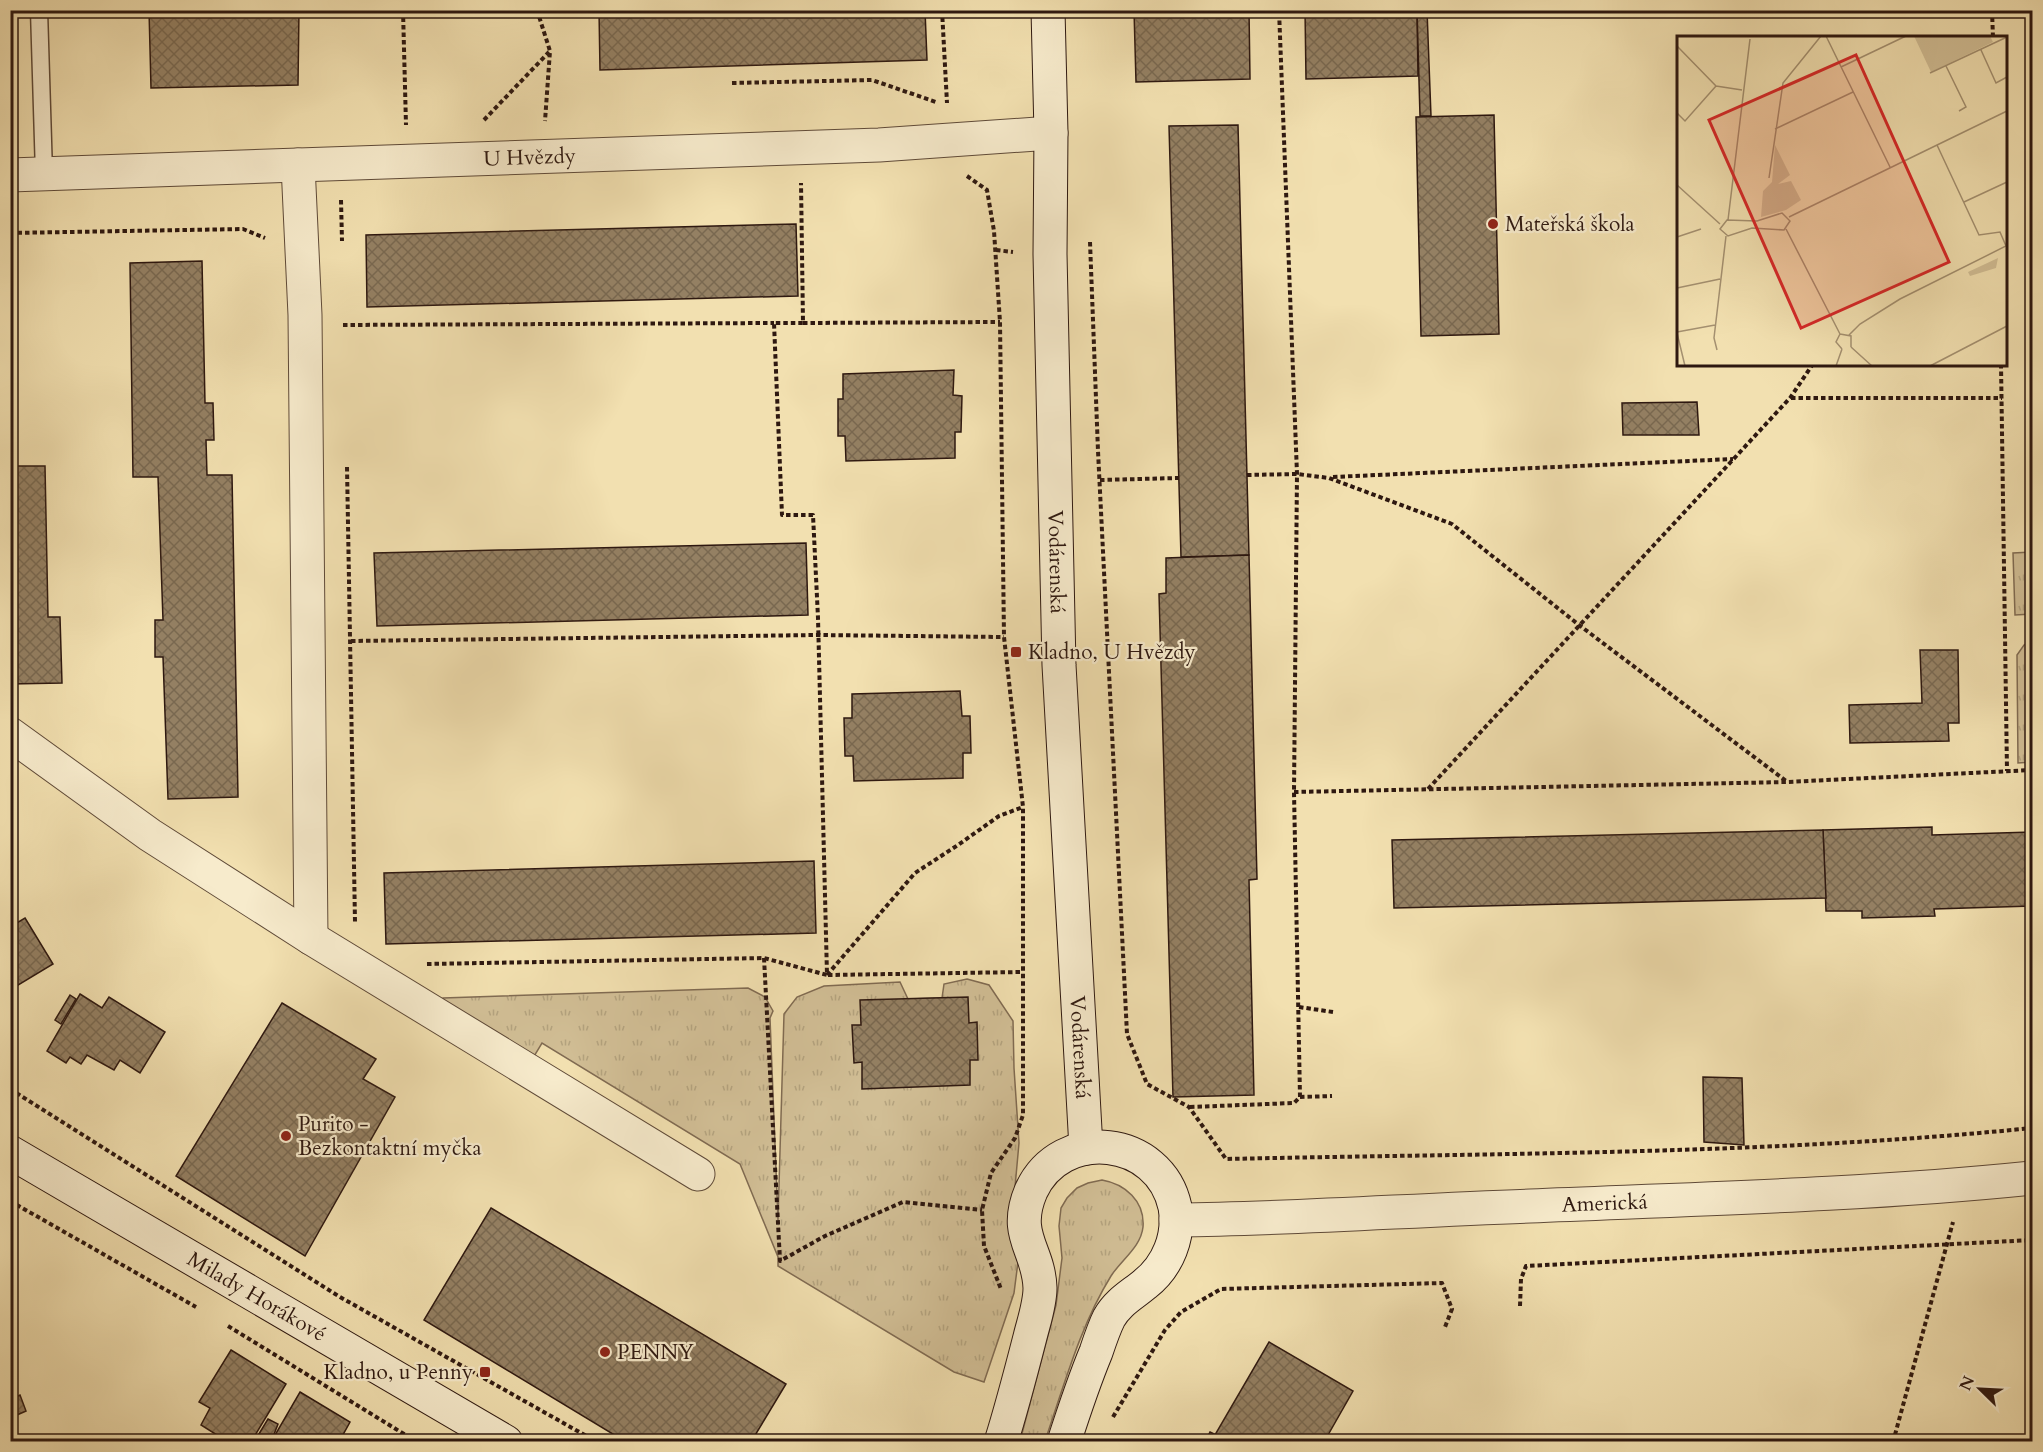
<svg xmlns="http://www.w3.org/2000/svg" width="2043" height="1452" viewBox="0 0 2043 1452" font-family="Cardo,serif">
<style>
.grass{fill:url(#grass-tufts);stroke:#806b52;stroke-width:1.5}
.building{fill:url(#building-cross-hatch);stroke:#2e1810;stroke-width:1.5}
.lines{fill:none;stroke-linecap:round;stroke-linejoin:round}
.lane-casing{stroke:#5f4a38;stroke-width:19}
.street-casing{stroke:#5f4a38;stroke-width:35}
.secondary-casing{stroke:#2e1810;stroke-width:35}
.path{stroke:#2e1810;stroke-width:4;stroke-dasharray:4.5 3;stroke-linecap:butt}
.lane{stroke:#f7ebcc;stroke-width:16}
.street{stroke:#f7ebcc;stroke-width:33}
.secondary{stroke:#f7ebcc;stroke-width:33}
.poi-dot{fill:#8f2418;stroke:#f7ebcc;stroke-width:2}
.labels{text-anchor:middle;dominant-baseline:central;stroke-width:4.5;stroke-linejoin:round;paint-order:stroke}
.street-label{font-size:21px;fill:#2e1810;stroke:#f7ebcc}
.poi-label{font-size:21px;fill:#2e1810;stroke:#f7ebcc;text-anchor:start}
.inset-road{fill:none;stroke:#a49070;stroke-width:1.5}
.view{fill:#d62828;fill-opacity:0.15;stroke:#d62828;stroke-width:3}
.inset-edge{fill:none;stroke:#2e1810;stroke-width:3}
</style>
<defs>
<pattern id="grass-tufts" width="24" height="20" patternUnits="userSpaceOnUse" patternTransform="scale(1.5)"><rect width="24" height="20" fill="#d1be95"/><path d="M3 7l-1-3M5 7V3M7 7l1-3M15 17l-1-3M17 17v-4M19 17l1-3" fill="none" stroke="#b4a37f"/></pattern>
<pattern id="building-cross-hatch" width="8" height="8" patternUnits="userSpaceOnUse" patternTransform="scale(1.5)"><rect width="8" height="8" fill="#948063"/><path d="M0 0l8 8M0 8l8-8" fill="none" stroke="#796850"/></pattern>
</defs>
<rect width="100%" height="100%" fill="#f2e0b0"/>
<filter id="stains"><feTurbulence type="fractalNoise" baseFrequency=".00333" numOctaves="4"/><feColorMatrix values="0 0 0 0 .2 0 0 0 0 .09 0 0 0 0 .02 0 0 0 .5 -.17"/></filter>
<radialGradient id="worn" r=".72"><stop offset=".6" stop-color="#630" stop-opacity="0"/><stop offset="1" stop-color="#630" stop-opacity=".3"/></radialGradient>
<g class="grass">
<path d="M2032 552V614L2015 615 2013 553Z"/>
<path d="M2032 640V762L2018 763 2017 655 2024 645Z"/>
<path d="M967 979 989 985 1013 1021 1014 1068 1019 1143 1011 1231 1018 1262 1014 1293 984 1382 954 1372 778 1266V1257L740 1164 542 1043 530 1063 438 1007 443 998 748 988 765 997 773 1011 770 1018 778 1220 784 1014 797 997 824 986 900 982 908 999 942 998 944 984Z"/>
<path d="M1102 1180C1125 1184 1145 1201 1143 1227 1141 1247 1121 1260 1111 1276 1080 1326 1064 1386 1045 1441H1020L1056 1305 1062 1258 1059 1226 1061 1208 1067 1198 1077 1188 1088 1183Z"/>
</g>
<g class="building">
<path d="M149 10H299L298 85 151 88Z"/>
<path d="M599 10H925L927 60 600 70Z"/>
<path d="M1134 10H1249L1250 79 1136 82Z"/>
<path d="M1305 10H1417L1418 76 1306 79Z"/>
<path d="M1417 10H1427L1431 116H1420Z"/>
<path d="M1494 115 1499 334 1421 336 1416 117Z"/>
<path d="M1238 125 1249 555 1181 557 1169 126Z"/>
<path d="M796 224 798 296 367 307 366 235Z"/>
<path d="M202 261 205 403H213L214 440H206L207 475H232L238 797 168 799 163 657H155V620H163L158 477H133L130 263Z"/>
<path d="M10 358H14L17 446H10Z"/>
<path d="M954 370 953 395 962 396 961 432H955V458L846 461 845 436H838V399H843V374Z"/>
<path d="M1697 402 1699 435H1623L1622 403Z"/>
<path d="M10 466H45L48 617H60L62 683 10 684Z"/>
<path d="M806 543 808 615 377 626 374 553Z"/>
<path d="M1249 555 1257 879 1249 880 1254 1095 1173 1097 1159 594 1166 593V558Z"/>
<path d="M1920 650H1958L1959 723H1948L1949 741 1850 743 1849 705 1922 703Z"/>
<path d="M960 691 962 716H970L971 753H963V778L854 781 853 756H845L844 718H852V694Z"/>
<path d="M1932 827V835L2032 832V906L1934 909 1935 916 1862 918V911H1826L1823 830Z"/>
<path d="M1823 830 1826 898 1394 908 1392 840Z"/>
<path d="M814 861 816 933 386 944 384 873Z"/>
<path d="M25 918 53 964 10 990V927Z"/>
<path d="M80 994 102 1008 109 997 165 1032 140 1073 120 1060 114 1070 87 1055 81 1064 70 1057 66 1063 47 1051Z"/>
<path d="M70 995 76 999 61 1024 55 1020Z"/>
<path d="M968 997 969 1023 977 1022 978 1060H970V1085L862 1089V1062L854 1063 852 1025H861L860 1000Z"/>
<path d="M282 1003 376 1059 363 1079 395 1097 305 1256 176 1176Z"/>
<path d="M1703 1077 1742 1078 1744 1145 1704 1142Z"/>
<path d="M491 1208 786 1384 751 1442H626L424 1320Z"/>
<path d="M1269 1342 1353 1391 1324 1442H1215L1212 1440Z"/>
<path d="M231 1350 286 1384 251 1442H228L201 1425 210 1408 199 1402Z"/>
<path d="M300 1392 350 1422 339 1442H271Z"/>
<path d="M20 1395 26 1411 10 1418V1400Z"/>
<path d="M268 1419 278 1424 271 1442H254Z"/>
<path d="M1210 1432 1218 1436 1216 1442H1205Z"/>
</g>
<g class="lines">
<g class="lane-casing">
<path id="lane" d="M39 10 44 174"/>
</g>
<g class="street-casing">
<g id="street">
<path d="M298 165 305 315 311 938"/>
<path id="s1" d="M10 175 879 145 1051 133"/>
<path d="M10 734 150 835 311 938 698 1174"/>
<path id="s2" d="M1176 1220C1294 1219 1412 1210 1530 1206 1697 1199 1865 1195 2032 1178"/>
</g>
</g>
<g class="secondary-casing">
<g id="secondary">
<path id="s3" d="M1048 10 1051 133 1050 254 1059 665 1086 1148"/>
<path id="s4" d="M10 1152 506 1442"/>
<path d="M1001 1442C1012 1407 1021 1372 1030 1337 1034 1321 1040 1304 1040 1288 1039 1249 1012 1236 1031 1191 1061 1125 1160 1136 1175 1207 1180 1236 1168 1266 1145 1284 1132 1295 1118 1302 1109 1318 1104 1328 1100 1340 1096 1352 1084 1381 1074 1411 1064 1442"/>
</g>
</g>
<g class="path">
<path d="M403 10 406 125"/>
<path d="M537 10 550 51 545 121"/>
<path d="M942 10 947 103"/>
<path d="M1992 10 1993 38"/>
<path d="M403 14 481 10"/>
<path d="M732 83 872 80 936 102"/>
<path d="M484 120 549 52"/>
<path d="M967 176 987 190 994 231 1000 322 1004 637 1023 807V1115L1015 1138 991 1173 982 1210 984 1246 1001 1289"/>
<path d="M341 200 342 241"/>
<path d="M10 233 243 229 265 238"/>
<path d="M1090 242 1098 451 1127 1034 1147 1084 1189 1107 1226 1159C1495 1153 1765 1155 2032 1128"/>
<path d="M996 250 1013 252"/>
<path d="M803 323 1000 322"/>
<path d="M343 325 774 323"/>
<path d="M2001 364 2007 771"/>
<path d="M1791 398H2002"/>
<path d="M347 467 355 922"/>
<path d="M1247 475 1297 474 1329 478 1452 524 1579 625 1786 781"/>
<path d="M1333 477 1733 459"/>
<path d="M1100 480 1179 478"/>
<path d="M351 641 818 635 1004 637"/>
<path d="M1428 789 1790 398 1813 364"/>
<path d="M1294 792 1787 782 2032 770"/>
<path d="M764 958 780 1261 825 1236 903 1202 982 1210"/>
<path d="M427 964 764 958 827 975 818 618 813 515H782L774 323H803L801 183"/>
<path d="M827 975 915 873 958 845 999 816 1023 807"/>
<path d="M828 975 1023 972"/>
<path d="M1299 1007 1333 1012"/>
<path d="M10 1089 340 1297 597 1442"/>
<path d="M1300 1097 1332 1096"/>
<path d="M1190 1107 1294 1103 1300 1097 1294 792 1297 474 1279 10"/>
<path d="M10 1201 196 1307"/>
<path d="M1520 1306 1521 1279 1526 1266 2032 1240"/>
<path d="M228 1326 417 1442"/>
<path d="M1113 1417 1165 1330 1181 1312 1221 1289 1442 1283 1452 1309 1445 1327"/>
<path d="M1893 1442 1953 1222"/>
<path d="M2026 1442 2032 1438"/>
</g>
<use href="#lane" class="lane"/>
<use href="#street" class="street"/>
<use href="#secondary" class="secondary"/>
</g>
<g class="poi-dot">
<circle cx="1493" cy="224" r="6"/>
<rect x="1010" y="646" width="12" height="12" rx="3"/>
<circle cx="286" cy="1136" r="6"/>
<circle cx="605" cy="1352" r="6"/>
<rect x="479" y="1366" width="12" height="12" rx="3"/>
</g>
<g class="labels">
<g class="street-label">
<text stroke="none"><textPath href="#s1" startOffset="520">U Hvězdy</textPath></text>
<text stroke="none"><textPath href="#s3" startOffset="552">Vodárenská</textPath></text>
<text stroke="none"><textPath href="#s3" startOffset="1038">Vodárenská</textPath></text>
<text stroke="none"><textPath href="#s2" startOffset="429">Americká</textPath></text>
<text stroke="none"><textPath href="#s4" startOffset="286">Milady Horákové</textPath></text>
</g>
<g class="poi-label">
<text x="1505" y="224">Mateřská škola</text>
<text x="1028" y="652">Kladno, U Hvězdy</text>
<text x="298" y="1124">Purito -<tspan x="298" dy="24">Bezkontaktní myčka</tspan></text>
<text x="617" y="1352">PENNY</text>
<text x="473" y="1372" text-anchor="end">Kladno, u Penny</text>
</g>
</g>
<g transform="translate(1677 36)">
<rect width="330" height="330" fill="#f2e0b0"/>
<path d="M98 109 113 139 101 148 114 145 124 164 109 174 84 181 86 155 95 146Z" fill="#d1be95"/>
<path d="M321 222 319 232 293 240 291 236Z" fill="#d1be95"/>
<path d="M237 0H313L316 6 254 36Z" fill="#d1be95"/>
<path class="inset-road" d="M149 0 213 131M0 10 39 50M304 14 319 47 330 41M269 30 289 71 282 75M164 31 229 0M253 37 330 1M39 50 65 54M0 77 8 85 39 50M98 93 176 56M92 142 106 47 144 0M0 149 43 188M287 166 330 146M105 177 113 185 107 194 75 192 51 200 43 193 50 184 80 185ZM112 181 330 75M51 184 73 3M109 193 163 298M0 201 24 193M0 252 43 243M0 296 38 289M0 297 8 330M163 298 174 300V311M163 298 159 306 165 313M172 299 183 288 223 263 329 210 323 196 302 199 260 109M174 311 195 330M40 314 37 302 49 200M159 330 165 313M253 330 330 290"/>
<path class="view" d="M179 19 272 226 124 292 32 84Z"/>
<rect width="330" height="330" class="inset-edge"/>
</g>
<rect width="2043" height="1452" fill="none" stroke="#f2e0b0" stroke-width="36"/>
<rect x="12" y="12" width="2019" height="1428" fill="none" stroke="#2e1810" stroke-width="3"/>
<rect x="18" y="18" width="2007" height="1416" fill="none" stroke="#2e1810" stroke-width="1.5"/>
<g transform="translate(1980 1389) rotate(294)" stroke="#f7ebcc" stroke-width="4.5" paint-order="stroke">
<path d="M0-4.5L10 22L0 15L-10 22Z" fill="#2e1810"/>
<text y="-9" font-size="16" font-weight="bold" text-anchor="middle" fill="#2e1810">N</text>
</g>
<rect width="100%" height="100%" filter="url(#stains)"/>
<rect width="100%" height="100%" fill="url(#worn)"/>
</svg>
